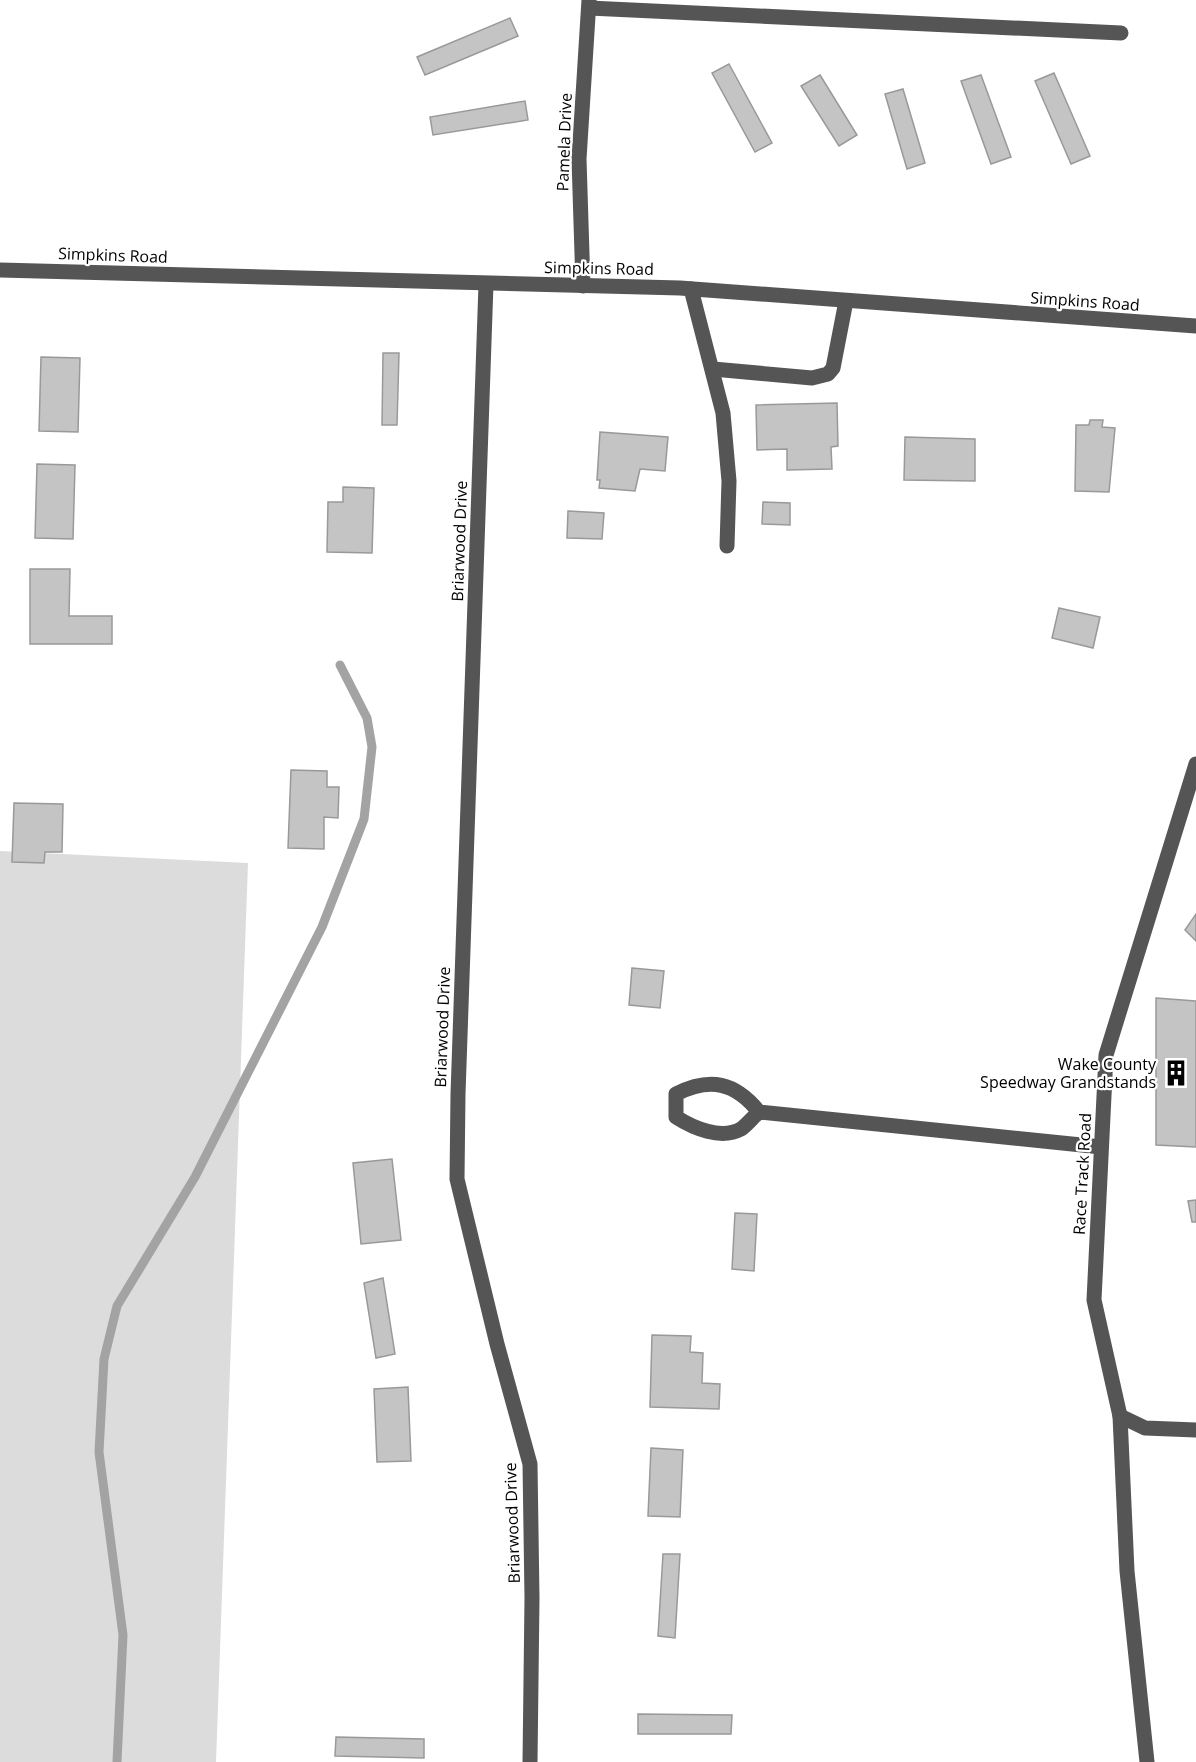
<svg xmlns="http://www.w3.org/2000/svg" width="1196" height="1762" viewBox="0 0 1196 1762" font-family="'Open Sans',sans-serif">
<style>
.green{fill:#dcdcdc}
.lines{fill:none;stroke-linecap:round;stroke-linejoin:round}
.stream{stroke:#a3a3a3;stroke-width:9}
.building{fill:#c4c4c4;stroke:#999;stroke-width:1.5}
.minor{stroke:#555;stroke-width:15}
.labels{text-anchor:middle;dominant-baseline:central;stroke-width:4.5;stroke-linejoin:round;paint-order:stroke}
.street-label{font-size:16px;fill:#000;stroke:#fff}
.poi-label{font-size:16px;fill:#000;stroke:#fff;text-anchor:end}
</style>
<rect width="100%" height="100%" fill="#fff"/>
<path class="green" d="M0 851 248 863 216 1762H0Z"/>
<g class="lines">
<path class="stream" d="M117 1762 123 1635 99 1452 104 1359 117 1306 195 1177 322 927 364 819 372 747 367 718 340 665"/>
</g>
<g class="building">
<path d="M510 18 518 36 425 75 417 57Z"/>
<path d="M729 64 772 143 755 152 712 73Z"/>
<path d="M1054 73 1090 156 1071 164 1035 81Z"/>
<path d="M820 75 857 135 839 146 801 86Z"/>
<path d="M981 75 1011 157 991 164 961 81Z"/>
<path d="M903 89 925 163 907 169 885 94Z"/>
<path d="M525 101 528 120 433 135 430 117Z"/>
<path d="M383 353H399L397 425H382Z"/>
<path d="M41 357 80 358 78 432 39 431Z"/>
<path d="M837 403 838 446 831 447 832 469 787 470V449L757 450 756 405Z"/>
<path d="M1090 420H1103L1102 427 1115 428 1109 492 1075 491 1076 425H1089Z"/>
<path d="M600 432 668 437 665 471 640 469 635 491 599 488 600 480H597Z"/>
<path d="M905 437 975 439V481L904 480Z"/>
<path d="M37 464 75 465 73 539 35 538Z"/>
<path d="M343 487 374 488 372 553 327 552 328 502H343Z"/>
<path d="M763 502 790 503V525L762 524Z"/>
<path d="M568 511 604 513 602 539 567 538Z"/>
<path d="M30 569H70L69 616H112V644H30Z"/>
<path d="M1059 608 1100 617 1093 648 1052 638Z"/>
<path d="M291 770 327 771V787H339L338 818 324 817V849L288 848Z"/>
<path d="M14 803 63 804 62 852H45L44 863 12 862Z"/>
<path d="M1196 914V941L1185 930Z"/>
<path d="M632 968 664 971 660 1008 629 1005Z"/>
<path d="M1156 998 1196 1001V1147L1156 1145Z"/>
<path d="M392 1159 401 1240 361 1244 353 1163Z"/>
<path d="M1196 1200V1222H1192L1188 1201Z"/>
<path d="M735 1213 757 1214 754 1271 732 1269Z"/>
<path d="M383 1278 395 1354 376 1358 364 1283Z"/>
<path d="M652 1335 691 1336 690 1352 703 1353 702 1383 720 1384 719 1409 650 1407Z"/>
<path d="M408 1387 411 1461 377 1462 374 1389Z"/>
<path d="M651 1448 683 1450 680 1517 648 1516Z"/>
<path d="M663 1554H680L675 1638 658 1636Z"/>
<path d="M638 1714 732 1715 731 1734H638Z"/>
<path d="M336 1737 424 1739V1758L335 1756Z"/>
</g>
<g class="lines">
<g class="minor">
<path d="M589 8 1121 33"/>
<path d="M0 270 680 288 1196 326"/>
<path d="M486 284 458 1094 457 1179 497 1344 530 1464 532 1598 530 1762"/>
<path d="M583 286 579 159 589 0"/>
<path d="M691 289 723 413 729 481 727 546"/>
<path d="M713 369 812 378 828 374 833 368 846 301"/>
<path d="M759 1112C753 1117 747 1125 741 1129 721 1140 693 1128 676 1117V1094C710 1077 735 1082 759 1112L1101 1147"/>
<path d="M1120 1416 1145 1428 1196 1430"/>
<path d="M1147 1762 1127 1571 1120 1416 1094 1300 1106 1055 1196 764"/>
</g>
</g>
<defs>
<g id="building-bare" transform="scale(2.07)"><path d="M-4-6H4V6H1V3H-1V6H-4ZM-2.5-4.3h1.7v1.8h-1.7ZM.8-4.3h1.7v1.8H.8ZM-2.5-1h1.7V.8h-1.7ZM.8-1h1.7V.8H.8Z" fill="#000" stroke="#fff" stroke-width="2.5" paint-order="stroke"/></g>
</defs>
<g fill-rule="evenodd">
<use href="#building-bare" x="1176" y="1073"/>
</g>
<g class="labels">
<g class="street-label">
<text transform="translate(564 142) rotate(-88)">Pamela Drive</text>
<text transform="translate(113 255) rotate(2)">Simpkins Road</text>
<text transform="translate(599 268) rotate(1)">Simpkins Road</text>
<text transform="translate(1085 301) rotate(4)">Simpkins Road</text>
<text transform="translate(459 541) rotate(-88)">Briarwood Drive</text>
<text transform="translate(442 1027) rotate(-88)">Briarwood Drive</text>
<text transform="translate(1082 1174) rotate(-87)">Race Track Road</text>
<text transform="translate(512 1523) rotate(-92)">Briarwood Drive</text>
</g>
<g class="poi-label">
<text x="1156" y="1064">Wake County<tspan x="1156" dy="18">Speedway Grandstands</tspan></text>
</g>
</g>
</svg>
